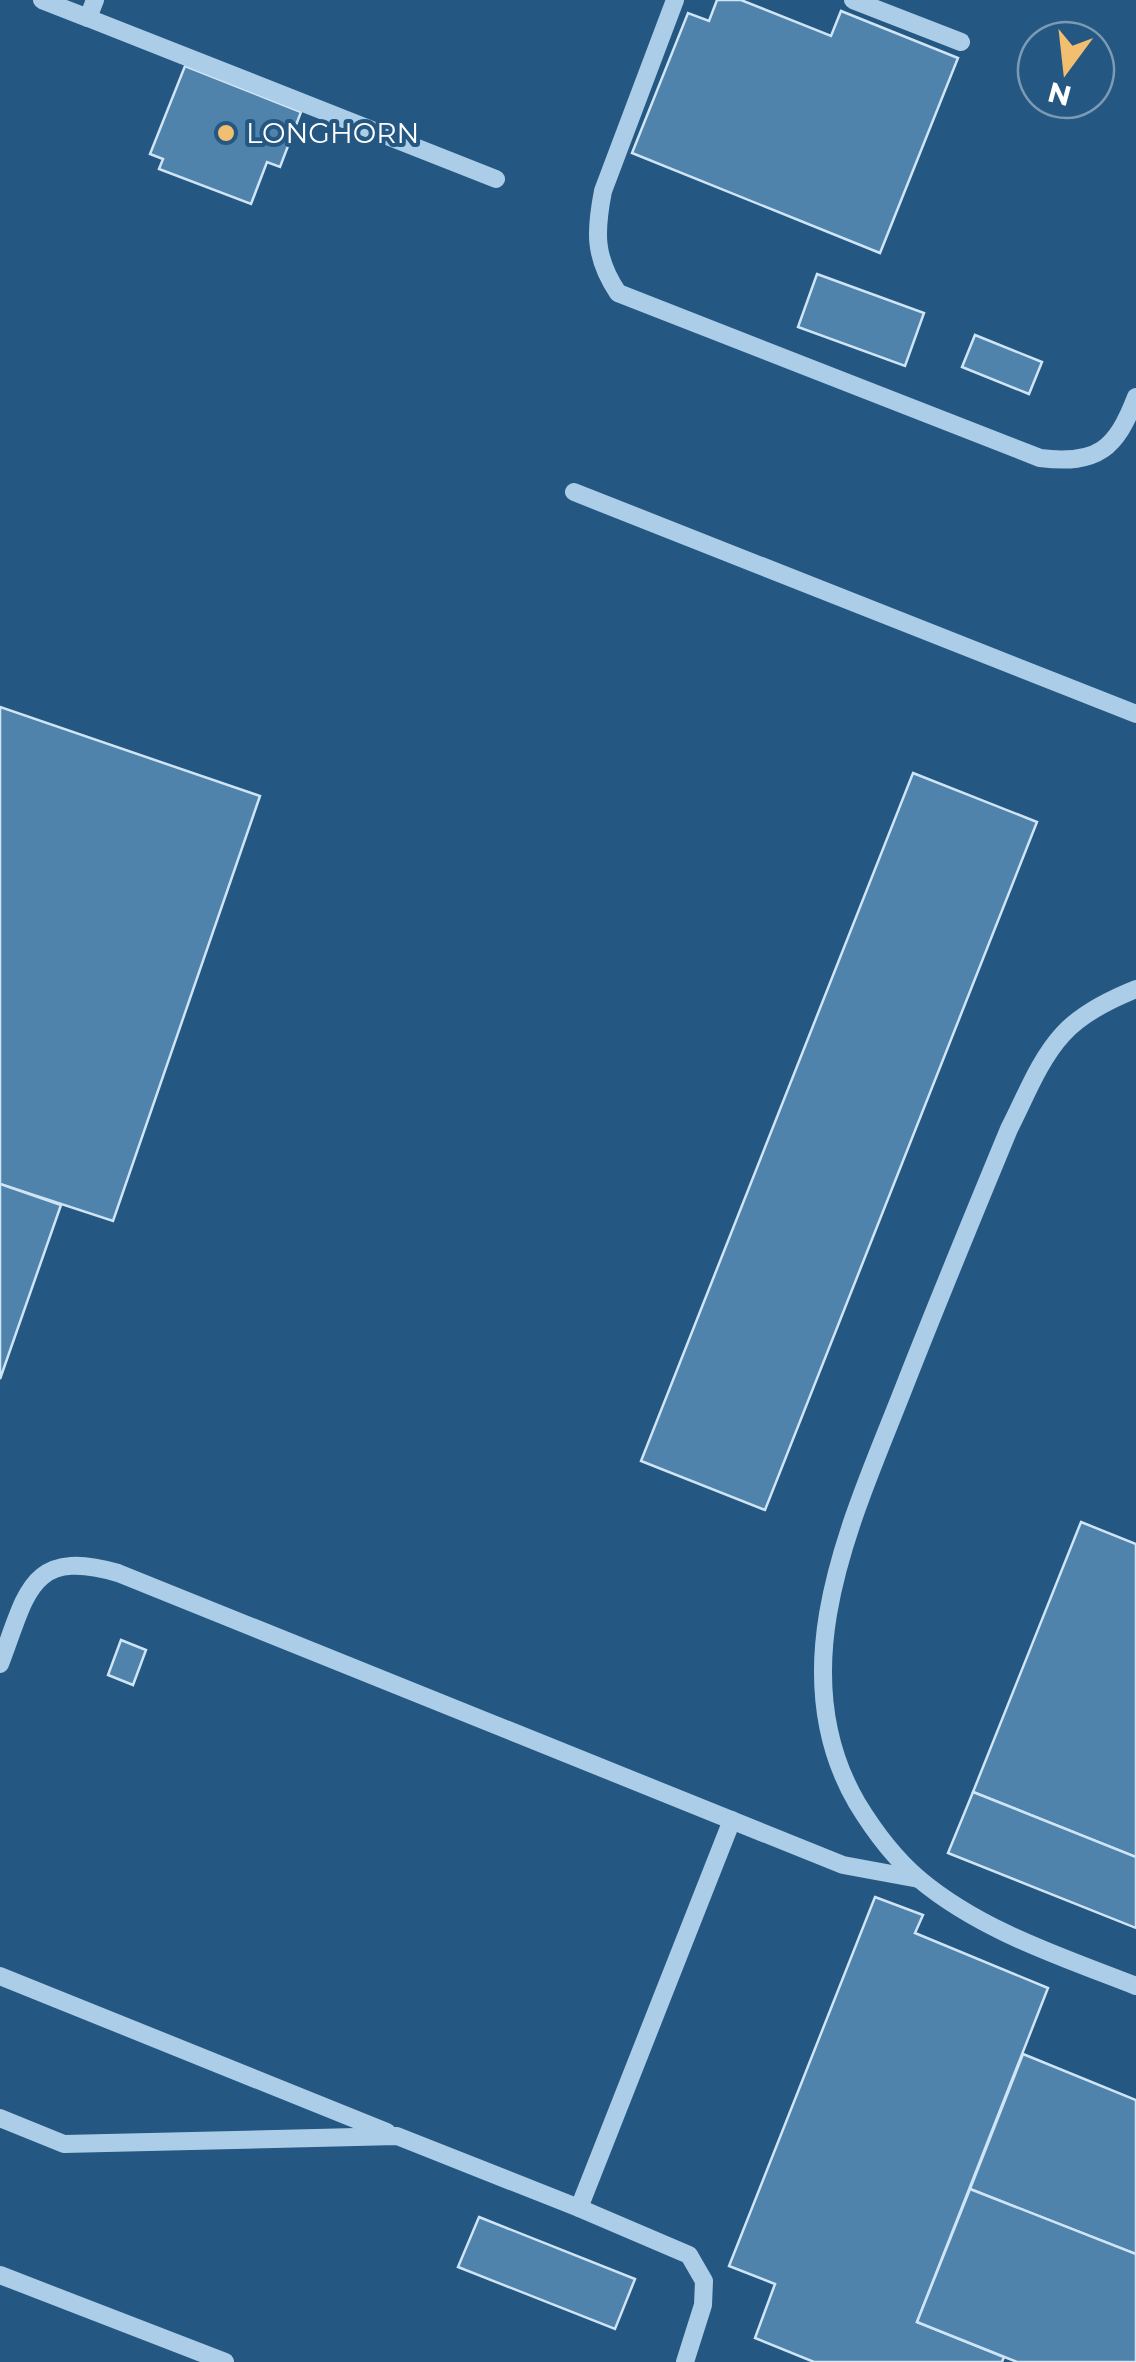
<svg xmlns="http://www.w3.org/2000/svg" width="1136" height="2362" viewBox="0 0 1136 2362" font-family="Montserrat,sans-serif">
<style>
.building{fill:#5083ac;stroke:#cfe5f6;stroke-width:2.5}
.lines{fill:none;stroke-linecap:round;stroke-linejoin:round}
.minor{stroke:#abcde7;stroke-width:18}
.poi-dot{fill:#f2be6f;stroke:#245782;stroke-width:4}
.labels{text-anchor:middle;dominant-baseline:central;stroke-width:8;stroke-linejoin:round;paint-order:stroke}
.poi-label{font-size:28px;fill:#fff;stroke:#245782;text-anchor:start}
</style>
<rect width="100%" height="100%" fill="#245782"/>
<g class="building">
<path d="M717 0H741L831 36 841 11 958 58 880 253 632 153 688 13 709 21Z"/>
<path d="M185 66 301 112 280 167 267 162 251 204 159 169 163 159 150 154Z"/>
<path d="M817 274 924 313 905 366 798 327Z"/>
<path d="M975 335 1042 362 1029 394 962 367Z"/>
<path d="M0 707 260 796 113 1221 0 1184Z"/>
<path d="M913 773 1037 822 765 1510 641 1461Z"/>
<path d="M0 1184 61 1205 0 1379Z"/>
<path d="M1081 1522 1136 1544V1857L973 1792Z"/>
<path d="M121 1640 146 1650 133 1685 108 1675Z"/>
<path d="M973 1792 1136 1857V1928L948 1853Z"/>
<path d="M875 1897 923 1915 915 1933 1048 1988 917 2322 1004 2357 1002 2362H814L755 2338 775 2284 729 2266Z"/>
<path d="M1023 2054 1136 2100V2254L970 2189Z"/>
<path d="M970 2189 1136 2254V2362H1017L917 2322Z"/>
<path d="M479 2217 635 2279 615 2329 458 2267Z"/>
</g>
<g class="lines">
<g class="minor">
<path d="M42 0 88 18 95 0"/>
<path d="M675 0 603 191C595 232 594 257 618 293L1040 458C1098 465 1116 449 1136 397"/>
<path d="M853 0 961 42"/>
<path d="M88 18 496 179"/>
<path d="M574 492 1136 714"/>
<path d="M1136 989C1111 999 1081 1014 1063 1034 1039 1060 1025 1098 1009 1129 973 1216 937 1303 903 1390 852 1520 779 1669 857 1803 874 1831 893 1857 919 1879 981 1931 1062 1957 1136 1986"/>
<path d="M0 1664C27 1594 29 1547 118 1573L843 1865 919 1879"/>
<path d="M0 1976 387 2132"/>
<path d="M0 2118 64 2144 397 2136 579 2208 732 1820"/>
<path d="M579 2208 689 2255 704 2281 703 2305 685 2362"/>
<path d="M0 2275 225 2362"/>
</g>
</g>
<circle class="poi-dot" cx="226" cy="133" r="10"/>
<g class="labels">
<g class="poi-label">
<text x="246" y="133">LONGHORN</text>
</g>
</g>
<g transform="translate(1066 70) rotate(195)"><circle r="48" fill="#245782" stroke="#7c9ab4" stroke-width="2.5"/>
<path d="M0-8L18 38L0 25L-18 38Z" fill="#f2be6f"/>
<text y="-15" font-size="28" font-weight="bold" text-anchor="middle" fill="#ffffff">N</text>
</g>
</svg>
